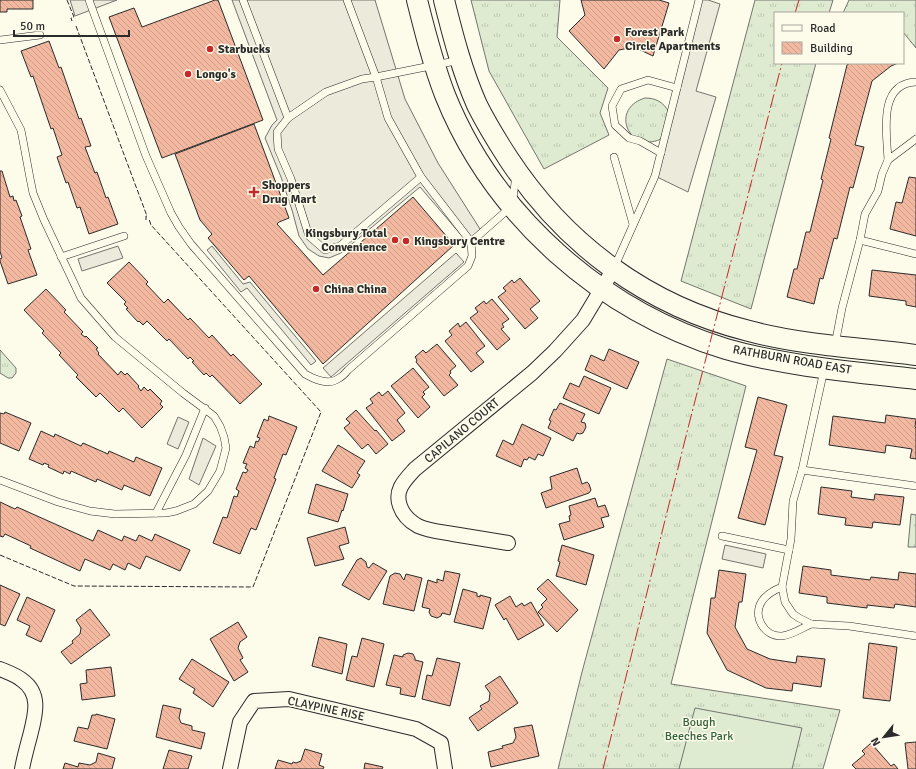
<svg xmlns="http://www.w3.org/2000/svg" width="916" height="769" viewBox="0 0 916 769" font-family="Signika,sans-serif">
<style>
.grass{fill:url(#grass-tufts);stroke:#74746e}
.pitch{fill:#deebd1;stroke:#74746e}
.parking{fill:#eceadb;stroke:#74746e}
.building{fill:url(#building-back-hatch);stroke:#2b2b2b}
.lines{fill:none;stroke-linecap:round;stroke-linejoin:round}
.lane-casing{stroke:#2b2b2b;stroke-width:8}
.street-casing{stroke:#2b2b2b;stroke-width:16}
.secondary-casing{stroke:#2b2b2b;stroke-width:22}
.lane{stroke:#fdfbea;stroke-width:7}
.street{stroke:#fdfbea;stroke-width:14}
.secondary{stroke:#fdfbea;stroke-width:20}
.fence{stroke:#2b2b2b;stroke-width:1;stroke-dasharray:5 2;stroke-linecap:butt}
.power{stroke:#c62828;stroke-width:1;stroke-dasharray:14 3 2 3;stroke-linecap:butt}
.poi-dot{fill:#c62828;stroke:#fdfbea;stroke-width:1.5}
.labels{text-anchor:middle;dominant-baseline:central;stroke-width:3;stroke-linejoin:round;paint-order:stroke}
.poi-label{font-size:12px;font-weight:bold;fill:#2b2b2b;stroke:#fdfbea;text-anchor:start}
.street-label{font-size:12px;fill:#2b2b2b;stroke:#fdfbea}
.park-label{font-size:12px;fill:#34623c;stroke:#fdfbea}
</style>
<defs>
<pattern id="grass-tufts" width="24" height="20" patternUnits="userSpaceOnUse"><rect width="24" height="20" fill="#deebd1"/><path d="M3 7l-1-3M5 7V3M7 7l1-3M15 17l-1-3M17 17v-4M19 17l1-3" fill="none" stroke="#bfcab4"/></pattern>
<pattern id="building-back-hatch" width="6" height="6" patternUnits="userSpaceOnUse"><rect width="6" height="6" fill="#f2b8a0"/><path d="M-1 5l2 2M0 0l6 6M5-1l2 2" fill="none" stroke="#d09e8a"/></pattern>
</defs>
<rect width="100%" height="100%" fill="#fdfbea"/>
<g class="grass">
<path d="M471 0H560L557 37 608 88 600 113 609 135 544 169 489 71Z"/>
<path d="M755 0H833L829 13H775V63H816L751 309 681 281Z"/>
<path d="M849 0H916V48L903 32V13H843Z"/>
<path d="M645 98C656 98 663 102 669 112L661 139C629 154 609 109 645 98Z"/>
<path d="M0 350 16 368V373L12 378H8L0 373Z"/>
<path d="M667 359 746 386 671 684 840 710 823 769H558L582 672Z"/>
<path d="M911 514 916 515V547H908Z"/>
</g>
<path class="pitch" d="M695 708 802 728 792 769H679Z"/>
<g class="parking">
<path d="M70 0H117L75 16Z"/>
<path d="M232 0H375L405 99 438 163 480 229 468 243 420 187 341 253 329 258 319 256 308 249 299 236 292 210 281 177 265 138 272 125 277 120Z"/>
<path d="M699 0H708L720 4 696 91 716 97 688 192 655 176Z"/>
<path d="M118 246 123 258 82 271 78 259Z"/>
<path d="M212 246 243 284 250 282 316 361 311 365 247 288 241 292 207 250Z"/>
<path d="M456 253 464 262 331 377 323 368Z"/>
<path d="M178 417 189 422 178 449 167 444Z"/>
<path d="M203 438 216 446 199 485 189 479Z"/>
<path d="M725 545 766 554 763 568 722 559Z"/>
</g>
<g class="building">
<path d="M0 0H33V9H7V12H0Z"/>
<path d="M215 0H218L263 120 162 158 109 17 134 8 142 27Z"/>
<path d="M581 0H659L669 3 653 56 634 47 619 50 604 69 569 31 585 15Z"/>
<path d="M49 41 59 68 61 67 79 119 81 118 91 146 85 147 95 173 97 172 106 198 108 197 118 224 89 234 80 207 77 208 68 182 66 183 57 157 62 155 53 128 51 129 33 76 31 77 21 51Z"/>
<path d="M850 63H898L891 66 872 81 855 145 864 147 853 188 850 187 837 239 834 238 823 279 820 278 814 304 787 297 794 269H797L806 232H810L823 180 821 179 831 139 829 138 847 65Z"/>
<path d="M254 124 289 218 279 222 277 224 323 275 413 197 454 245 323 364 249 276 244 280 208 238 212 234 200 220 175 154Z"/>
<path d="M0 171H2L10 197 13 196 14 201 16 200 22 216 20 217 31 249 28 250 37 275 8 284 0 261V259L2 258 0 251Z"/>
<path d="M909 177 916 178V236L890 229 896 202 902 203Z"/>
<path d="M129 262 148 282 146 284 164 303 168 299 188 320 190 318 209 338 212 335 231 356 233 354 262 384 240 404 212 375 210 377 206 373 204 375 192 362 194 361 190 357 188 359 169 339 167 341 147 321 143 325 139 321 138 322 126 309 128 308 124 304 126 302 107 283Z"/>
<path d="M872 270 916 275V307L906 305V301L869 296Z"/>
<path d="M520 278 540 301 530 309 538 318 525 329 498 297 506 291 503 288 512 280 514 283Z"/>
<path d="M46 289 66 310 64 312 83 332 81 334 85 337 86 336 98 348 96 349 99 353 98 354 118 375 121 371 125 375 127 373 139 386 138 387 141 391 144 387 148 391 150 389 162 401 160 404 163 407 142 428 123 408 119 412 100 393 96 397 76 377 78 375 59 355 61 353 42 333 44 331 24 310Z"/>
<path d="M492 299 509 319 502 324 504 327 501 329 510 339 497 350 470 318 478 312 475 308 484 301 486 304Z"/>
<path d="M466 322 485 346 476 353 484 362 471 372 445 341 452 335 449 331 458 323 460 327Z"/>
<path d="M437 344 456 366 450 371 451 373 449 375 458 385 444 396 416 362 417 360 415 357 423 350 426 353Z"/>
<path d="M609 349 639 362 627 389 585 370 591 355 604 361Z"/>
<path d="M413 368 429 387 423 392 425 394 422 397 430 407 418 418 391 386Z"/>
<path d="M584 376 611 388 599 414 563 398 570 383 579 387Z"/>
<path d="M388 391 405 413 397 420 405 431 392 441 366 408 373 403 370 399 379 392 382 396Z"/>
<path d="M758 397 787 405 774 455 783 457 765 525 738 518 757 450 745 447Z"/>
<path d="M560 403 585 414 581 422 585 423 586 427 583 433 580 434 577 433 573 441 548 428 551 421 549 420 554 409 556 410Z"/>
<path d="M356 410 375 431 376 430 388 444 376 454 368 444 362 449 344 428 350 423 346 419Z"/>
<path d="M5 412 31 423 19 451 0 443V413L4 414Z"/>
<path d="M886 415 916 419 915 427 916 428V459L910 458 912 449 886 445 885 453 829 445 833 416 885 423Z"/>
<path d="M269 416 297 427 286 455 283 454 274 478 276 479 256 530 251 528 240 554 213 543 223 517 227 518 234 496 237 497 239 491 236 489 243 472 246 473 248 470 245 468 247 464 243 463 250 446 254 448 256 441 258 442 260 438 257 437 264 419 268 421Z"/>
<path d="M522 424 551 438 543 456 538 454 535 460 529 457 527 460 524 459 521 467 496 456 503 440 513 445Z"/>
<path d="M41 431 54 437 55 434 81 446 83 443 108 454 109 451 134 462 136 457 162 468 150 496 124 485 122 490 97 479 96 482 71 471 70 474 64 471 63 474 48 467 49 465 44 463 43 465 29 459Z"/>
<path d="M338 445 365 461 357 473 360 475 352 488 322 471Z"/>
<path d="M577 468 582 484 587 482 589 484 591 490 589 493 546 508 541 493 552 489 550 477Z"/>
<path d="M316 484 348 494 343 511 342 510 338 522 308 513Z"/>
<path d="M821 487 852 491 851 497 874 500 875 494 904 497 900 525 873 522 872 528 845 525 846 518 818 514Z"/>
<path d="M595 498 598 507 605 505 609 516 601 518 604 527 564 540 559 524 570 521 569 516 571 515 569 506Z"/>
<path d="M0 502 15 509 17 507 93 541 98 530 122 541 124 536 136 541 139 535 152 541 155 534 190 550 180 571 146 556 140 569 128 563 125 570 113 564 110 570 85 559 80 571 30 548 31 546 5 534 3 537 0 536Z"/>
<path d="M345 527 349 543 339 546 344 559 315 566 307 538Z"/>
<path d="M562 545 594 555 586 585 556 576 560 562 558 561Z"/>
<path d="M361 558 366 562 367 567 369 568 373 563 387 571 369 600 342 585 357 560Z"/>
<path d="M803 566 831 570V575L870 580 871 577 898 580 899 572 916 574V607L895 604 894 608 867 605V608L827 603V597L799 593Z"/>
<path d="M719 570 746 574 742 602H739L735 627 747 649 770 659 796 663 797 656 825 659 821 687 793 683 792 691 766 688 727 670 707 633 711 598H715Z"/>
<path d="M445 571 460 574 450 615 442 613 441 616 437 618 431 616 429 612 430 609 422 607 428 580 437 583V579L443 581Z"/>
<path d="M395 573 400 574 403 579 404 580 406 574 422 578 414 611 383 604 390 576Z"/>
<path d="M548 579 578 610 557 632 538 612 543 607 541 605 547 599 537 589Z"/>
<path d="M0 585 20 594 5 626 0 624Z"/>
<path d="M463 589 477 593V596L480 597V595L491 598 483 629 454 622Z"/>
<path d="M510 596 516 607 522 603 524 606 531 602 544 625 518 640 506 618 504 620 495 605Z"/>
<path d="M27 597 55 610 41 642 26 635 30 626 17 620Z"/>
<path d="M90 609 110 635 71 664 61 652 73 643 72 641 80 634 81 628 76 620Z"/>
<path d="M238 622 247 637 240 642 238 648 243 658 240 660 248 672 234 681 210 639Z"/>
<path d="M319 637 347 644 342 674 312 666Z"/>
<path d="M362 638 384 644 374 687 346 680 352 656 357 657Z"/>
<path d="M869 643 897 647 890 701 863 698Z"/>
<path d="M408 653 413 654 415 658V660L423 662 415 697 400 694 401 688 386 685 394 655 403 657V655Z"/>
<path d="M437 658 460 663 450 706 422 699 427 675 432 676Z"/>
<path d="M192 659 229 682 213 707 193 693 195 689 179 679Z"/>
<path d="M111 667 115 696 82 700 80 684 87 683 86 670Z"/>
<path d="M500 676 518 703 478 731 469 718 482 709 480 706 489 701 490 693 485 686Z"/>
<path d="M163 705 181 709 179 718 181 723 192 726V730L205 733 201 749 156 737Z"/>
<path d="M96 714 115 719 107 749 74 741 78 727 88 729 92 715H96Z"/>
<path d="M532 725 539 756 491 767 488 752 503 748 502 746 513 743 516 737 514 728Z"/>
<path d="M916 742V769H908L905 743Z"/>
<path d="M871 743 891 766 894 764 898 769H856L852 765 865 754 862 751Z"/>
<path d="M305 749 322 754 319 765 324 767 323 769H275L278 760 292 764 293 762 296 763 301 761Z"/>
<path d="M169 750 192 756 188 769H163Z"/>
<path d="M98 753 115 758 112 769H63L65 763 78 767 79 763 90 765 96 762Z"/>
<path d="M365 763 383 767 382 769H364Z"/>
</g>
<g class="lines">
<g class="lane-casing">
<g id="lane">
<path d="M89 0 146 156 171 213 179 227 191 244 305 374C314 379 326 385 336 380 340 378 345 374 348 370L468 266 472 256 471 242"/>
<path d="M243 0 288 118 277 132 278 149 291 179 309 236 325 250 340 246 421 177"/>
<path d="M347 0 376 77 388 118 421 177 471 242 512 206 516 175"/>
<path d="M0 40 40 35"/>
<path d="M916 82C877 83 887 135 888 160L916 139"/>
<path d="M0 90 21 130 30 178 33 193 44 220 81 298 115 337 183 393 214 416 220 426 224 437 226 448 220 471 208 491 194 504 176 511 166 513 115 514 90 511 58 502 0 480"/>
<path d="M288 118 326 92 362 79 376 77 460 60"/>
<path d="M661 153 640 141 629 138 615 125 612 106 621 89 648 80 677 88"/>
<path d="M614 157 633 224"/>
<path d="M860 240 916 254"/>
<path d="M61 257 124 236"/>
<path d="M614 268 655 176 699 0"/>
<path d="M835 345 842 308 860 240 865 214 878 191 882 174 888 160"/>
<path d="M824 370 802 470 793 501 791 539 782 587 785 602 793 614 799 618 811 624 849 626 916 636"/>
<path d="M802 470 916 486"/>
<path d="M156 513 186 455 205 408"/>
<path d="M722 536 789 550"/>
<path d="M782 587C774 590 767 594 762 601 752 616 764 637 782 636 792 635 802 628 811 624"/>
</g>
</g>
<g class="street-casing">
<g id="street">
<path d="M508 543C490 540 472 537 453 534 442 532 429 531 418 526 409 521 403 515 400 506 394 490 405 480 415 469L532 373 555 351 583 320 613 270"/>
<path d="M0 669C7 672 16 675 22 680 42 694 35 716 30 736 27 747 24 758 22 769"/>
<path d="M230 769 240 722 254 701 289 699 416 729 441 743 445 769"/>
</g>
</g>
<g class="secondary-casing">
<g id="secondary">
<path d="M417 0C425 32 433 64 445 95 494 217 602 311 726 349 785 366 855 372 916 379"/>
<path d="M444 0C453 36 462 71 477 105 486 123 497 141 508 158 565 245 648 306 749 331 802 345 861 348 916 355"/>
</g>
</g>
<use href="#lane" class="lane"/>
<use href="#street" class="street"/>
<use href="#secondary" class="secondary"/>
<g class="fence">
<path d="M67 0 74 17 71 18 72 21"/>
<path d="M76 26 147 216H146V220"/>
<path d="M0 555 74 586 253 587 321 412 151 225 149 219"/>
</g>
<g class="power">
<path d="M795 13 799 0"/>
<path d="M603 769 687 432 782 63"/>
</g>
</g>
<g class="poi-dot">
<circle cx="617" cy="39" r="4"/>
<circle cx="210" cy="49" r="4"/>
<circle cx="188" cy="74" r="4"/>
<path d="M252 186h4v4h4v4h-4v4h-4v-4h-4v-4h4z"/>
<circle cx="395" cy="240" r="4"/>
<circle cx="406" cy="241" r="4"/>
<circle cx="316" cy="289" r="4"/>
</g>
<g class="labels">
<g class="poi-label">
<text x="625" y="32">Forest Park<tspan x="625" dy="14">Circle Apartments</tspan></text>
<text x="218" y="49">Starbucks</text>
<text x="196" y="74">Longo's</text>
<text x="262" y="185">Shoppers<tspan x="262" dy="14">Drug Mart</tspan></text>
<text x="387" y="233" text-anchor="end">Kingsbury Total<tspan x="387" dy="14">Convenience</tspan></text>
<text x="414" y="241">Kingsbury Centre</text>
<text x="324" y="289">China China</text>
</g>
<g class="street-label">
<text transform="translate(792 360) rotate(10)">RATHBURN ROAD EAST</text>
<text transform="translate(462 431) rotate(-40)">CAPILANO COURT</text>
<text transform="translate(326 709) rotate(12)">CLAYPINE RISE</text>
</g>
<g class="park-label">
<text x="699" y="722">Bough<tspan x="699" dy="14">Beeches Park</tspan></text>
</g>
</g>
<rect x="774" y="12" width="130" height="52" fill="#fdfbea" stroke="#a9a89e"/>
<rect x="782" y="25" width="20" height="6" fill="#fdfbea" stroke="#a9a89e"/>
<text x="810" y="32" font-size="12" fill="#2b2b2b">Road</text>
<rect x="782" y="42" width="20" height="12" fill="url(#building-back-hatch)" stroke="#a9a89e"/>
<text x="810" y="52" font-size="12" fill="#2b2b2b">Building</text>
<g transform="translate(884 737) rotate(240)" stroke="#fdfbea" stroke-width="3" paint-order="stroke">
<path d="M0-3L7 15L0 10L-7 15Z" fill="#2b2b2b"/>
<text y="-6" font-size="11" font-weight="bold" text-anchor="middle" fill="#2b2b2b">N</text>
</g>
<path d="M14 30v6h115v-6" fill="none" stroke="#2b2b2b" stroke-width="2"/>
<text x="20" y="30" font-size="12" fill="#2b2b2b" stroke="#fdfbea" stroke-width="3" paint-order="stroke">50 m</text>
</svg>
